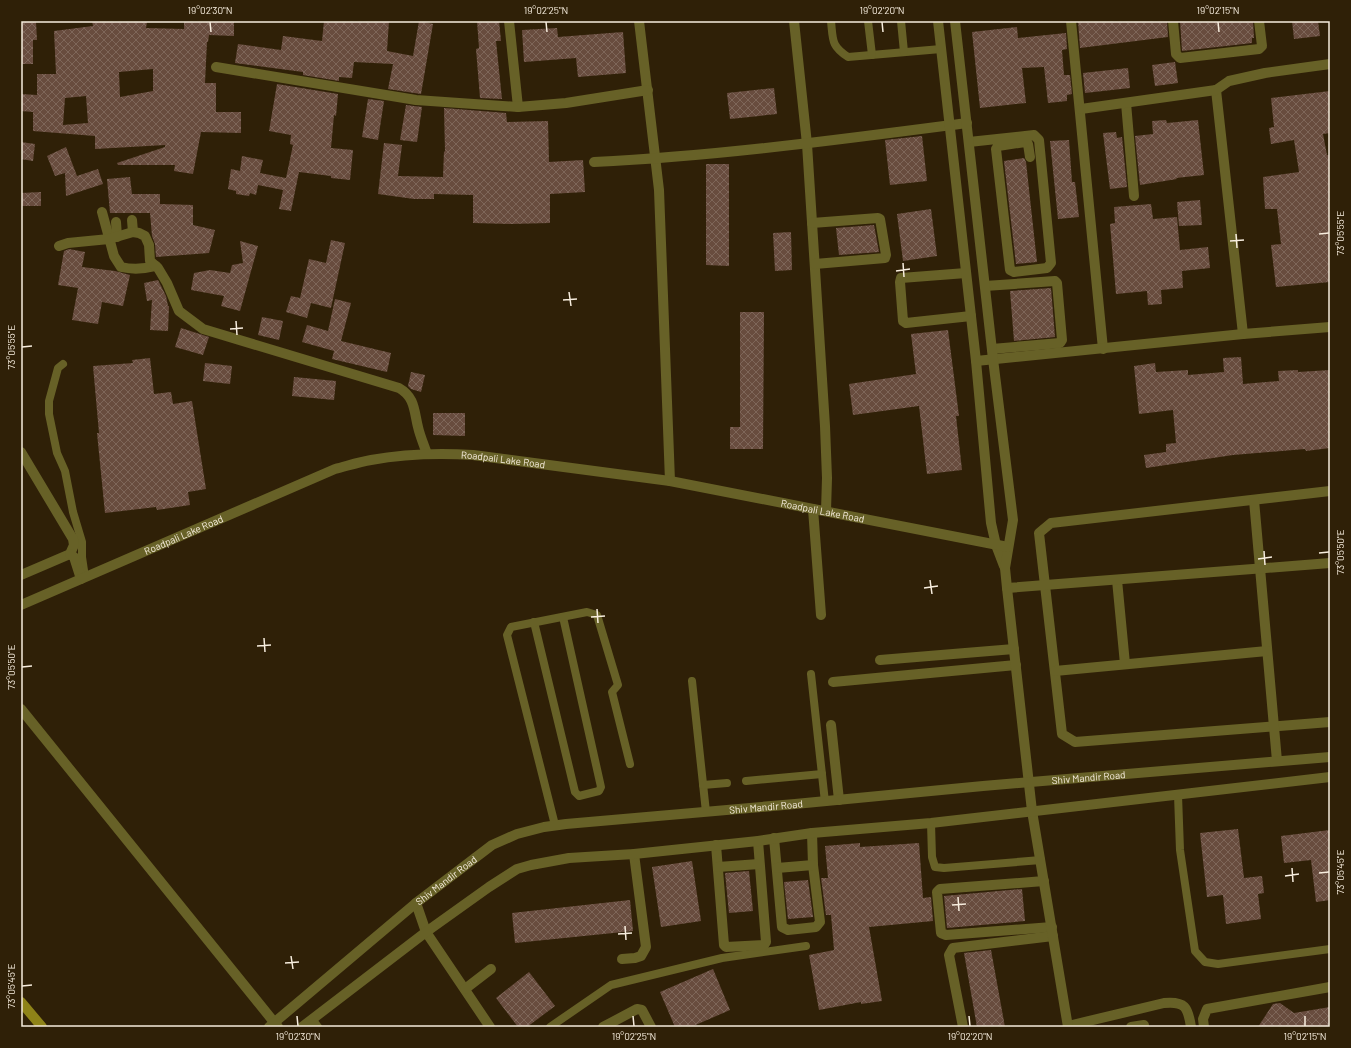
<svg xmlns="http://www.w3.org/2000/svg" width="1351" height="1048" viewBox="0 0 1351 1048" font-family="Barlow,sans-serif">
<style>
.building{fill:url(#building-cross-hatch);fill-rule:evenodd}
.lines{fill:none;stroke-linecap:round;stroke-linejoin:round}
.service{stroke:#676127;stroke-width:8}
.minor{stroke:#676127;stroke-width:10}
.tertiary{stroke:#676127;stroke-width:10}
.secondary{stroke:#8e8318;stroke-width:10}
.ticks{fill:none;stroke:#f7edde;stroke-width:1.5}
.labels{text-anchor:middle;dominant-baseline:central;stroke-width:3;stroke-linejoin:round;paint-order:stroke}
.street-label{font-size:10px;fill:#f7edde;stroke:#2f2007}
.neatline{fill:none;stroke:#f7edde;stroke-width:1.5}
.ticks-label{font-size:10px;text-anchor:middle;fill:#f7edde}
</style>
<defs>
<pattern id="building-cross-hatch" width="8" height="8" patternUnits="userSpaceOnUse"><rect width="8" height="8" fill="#684c3e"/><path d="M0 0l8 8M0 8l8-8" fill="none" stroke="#7e6659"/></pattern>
</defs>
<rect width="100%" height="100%" fill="#2f2007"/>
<g class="building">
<path d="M92 21 147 22 146 28 184 29V21H234V36L209 35 208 42H207L205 83H216V112H241V133L201 132 193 174 174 171 175 165H118L117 163 165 147V145L95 149V136L33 131V112L21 111V94L37 95V74H56L54 31 93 26ZM153 69V91L120 97 119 72ZM86 96 88 123 63 125 65 98Z"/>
<path d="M324 21H389L387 51 413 56 419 21 433 24 421 94 388 89 393 64 354 62 352 78 339 77V81L303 75V72L235 63 238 44 281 50 283 36 322 41Z"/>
<path d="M477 21H499L501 41H496L502 99 480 98 476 49 479 48Z"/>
<path d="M1078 21H1167L1168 37 1080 48Z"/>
<path d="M1180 21H1253L1254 38H1252V43L1182 51Z"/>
<path d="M1292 21H1318L1320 36 1294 39Z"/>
<path d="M21 22H36L37 40H33V64H21Z"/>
<path d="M1017 27 1018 38 1066 33 1067 49 1062 50 1064 75H1070L1072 94 1067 95V101L1048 103 1044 67 1022 68 1026 103 980 108 972 32Z"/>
<path d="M557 28 558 37 623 32 626 73 578 77 576 58 524 62 522 30Z"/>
<path d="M1175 62 1178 83 1155 86 1152 65Z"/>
<path d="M1128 68 1130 88 1085 93 1083 73Z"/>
<path d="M277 84 338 94 336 116 334 115 331 148 353 150 350 180 331 178V176L299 172 291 211 279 209 283 190 258 185 256 195 250 193 249 196 236 194V191L228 189 231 169 240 171 242 156 263 160 260 173 286 178 293 145 290 144 291 135 269 131Z"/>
<path d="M774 88 777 114 730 119 727 93Z"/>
<path d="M1330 91V133L1323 134 1327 155H1330V213H1329L1330 234H1329L1330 248V282L1276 287 1271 245 1281 244 1277 209H1265L1263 177 1299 172 1294 140 1271 144 1269 128 1274 127 1271 98Z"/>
<path d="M368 99 384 101 378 140 362 137Z"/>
<path d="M406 105 422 107 417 142 400 140Z"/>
<path d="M444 108 506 113 507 122 548 121 549 162 583 160 585 192 550 194V223L511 224 473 223V195L434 194V199H414L378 194 384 143 402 145 398 176 443 177 444 151 445 152Z"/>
<path d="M1166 120 1167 123 1198 120 1204 175 1176 178 1177 179 1140 185 1135 136 1153 134 1152 121Z"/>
<path d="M1116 132 1117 138 1122 137 1127 187 1110 189 1103 133Z"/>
<path d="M922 136 927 181 890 185 885 140Z"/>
<path d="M1069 140 1072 182H1075L1079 217 1058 219 1050 141Z"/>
<path d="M21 142 35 144 33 161 21 159Z"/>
<path d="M66 147 77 176 98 169 103 184 66 196 65 173 55 176 47 156Z"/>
<path d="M1024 158 1026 162 1037 262 1016 264 1004 161Z"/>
<path d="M706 164H729V266L706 265Z"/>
<path d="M130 177 132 194H160V204L193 205V225L215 230 209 253 156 257 155 244 152 236 150 213H110L107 179Z"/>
<path d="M41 192V206H21V193Z"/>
<path d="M1200 200 1202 225 1179 226 1177 202Z"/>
<path d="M1151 204 1153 219 1177 217 1180 250 1208 247 1210 268 1182 271 1183 288 1161 290 1162 304 1148 305 1147 291 1116 294 1110 224 1115 223 1114 207Z"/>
<path d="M931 209 937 256 903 261 897 214Z"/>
<path d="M874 225 879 252 839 255 836 228Z"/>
<path d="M791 232 792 270 775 271 773 233Z"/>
<path d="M331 240 345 243 331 308 311 303 307 318 286 312 291 296 300 298 309 259 326 263Z"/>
<path d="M240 241 258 246 240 311 221 306 224 296 191 290 194 273 210 270 230 273 232 265 243 263Z"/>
<path d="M69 249 85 252 82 267 115 271 130 275 123 306 102 302 98 324 72 320 78 288 58 285 64 251Z"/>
<path d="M158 280 166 296 168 306H169L168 331 150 330 152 300 147 301 144 283Z"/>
<path d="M1051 288 1055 337 1014 341 1010 291Z"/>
<path d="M335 299 351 303 341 341 391 353 387 372 332 359 334 351 302 342 307 325 328 331Z"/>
<path d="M740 312H764L763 449H730V427H740Z"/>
<path d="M262 317 283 321 279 340 258 335Z"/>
<path d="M181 328 209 337 203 355 175 347Z"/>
<path d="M948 330 959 416H956L962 470 927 474 919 406 853 415 849 384 916 374 911 334Z"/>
<path d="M1241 357 1243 384 1279 381 1278 371 1298 370V372L1330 370V448L1306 451 1305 449 1233 455 1146 468 1144 455 1166 452V444L1176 443 1173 410 1139 414 1134 366 1155 363 1156 372 1188 370V375L1224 372 1223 358Z"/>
<path d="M150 358 154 394 171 392 173 404 192 401 206 489 188 492 190 505 157 510 156 507 105 513 97 433H99L93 366 133 363 132 360Z"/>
<path d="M205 363 232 366 230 384 203 381Z"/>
<path d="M411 372 425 375 421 392 411 389 408 386Z"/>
<path d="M294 377 336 381 334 400 292 396Z"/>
<path d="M433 413H465V436L433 435Z"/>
<path d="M1238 829 1244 878 1262 876 1264 893 1258 894 1261 919 1226 924 1223 895 1207 897 1200 833Z"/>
<path d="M1330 830V900L1316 902 1311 860 1284 863 1281 836Z"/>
<path d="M860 843V847L919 843 923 898 931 897 933 921 869 927 882 1001 861 1004V1002L819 1010 809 955 834 950 831 915H826L821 878H828L825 846Z"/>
<path d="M692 861 701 921 661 927 652 867Z"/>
<path d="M749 871 753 911 729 913 725 873Z"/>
<path d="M808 880 813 917 788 919 784 882Z"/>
<path d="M1022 889 1025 921 947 928 944 896Z"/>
<path d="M630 900 633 931 515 943 512 913Z"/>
<path d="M991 950 1005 1027H977L964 953Z"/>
<path d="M713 969 730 1010 691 1027H675L660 992Z"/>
<path d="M529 972 555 1006 527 1027H518L496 998Z"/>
<path d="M1280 1003 1294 1013 1330 1007V1027H1258L1273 1004Z"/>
</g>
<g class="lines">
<g class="service">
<path d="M831 21C833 40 831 46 848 57L941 49"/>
<path d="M868 21 872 55"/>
<path d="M901 21 904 52"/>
<path d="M63 364 58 368 49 401V414L57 453 65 471 73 512 82 542V557L85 577"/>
<path d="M534 622 575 792 579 796 599 791 601 787 563 617"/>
<path d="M811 674 825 802"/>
<path d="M692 681 706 812"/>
<path d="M746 781 822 774"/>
<path d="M703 785 727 783"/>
<path d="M1178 795 1180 850 1195 951 1205 962 1218 964 1330 949"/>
<path d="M931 823 932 857 935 867 944 868 1041 860"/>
<path d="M555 825 507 635 511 627 587 612 597 615 618 685 612 692 630 764"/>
<path d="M312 1019 318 1027"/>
<path d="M550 1027 611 985 722 958 806 946"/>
</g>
<g class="minor">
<path d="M509 21 518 107"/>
<path d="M639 21 659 190 670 481"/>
<path d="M794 21 807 144 825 426 827 478 826 511"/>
<path d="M1071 21 1103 349"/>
<path d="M1173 21 1176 54 1180 58 1259 49 1262 46 1259 21"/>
<path d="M216 67 416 100 518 107 566 103 648 90"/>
<path d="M1216 90 1243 334"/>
<path d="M1126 103 1134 196"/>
<path d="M1081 109 1216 90 1229 81 1265 73 1330 64"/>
<path d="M969 142 1034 135 1039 140 1051 263 1047 268 1014 272 1010 270 996 149 998 146 1025 142 1028 144 1030 157"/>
<path d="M594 162C719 156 843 139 967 123"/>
<path d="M102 212 114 256 121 267C134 270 144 269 156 266"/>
<path d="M132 220 133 232"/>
<path d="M116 222 117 237"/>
<path d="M812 223 878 218 880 219 886 255 885 258 815 264"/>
<path d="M59 246 68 243 109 239 133 232 139 233 145 236 149 245 150 261 158 268 167 283 179 311 203 329 399 388C415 397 414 411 418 427 420 436 424 445 427 454"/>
<path d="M966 273 901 278 900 282 903 321 906 323 971 316"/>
<path d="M985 286 1055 281 1057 283 1062 340 1060 343 992 349"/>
<path d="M976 361 1243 334 1330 327"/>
<path d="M21 452 73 539 74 545 70 554 21 575"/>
<path d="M1330 491 1051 523 1039 533 1062 734 1075 742 1330 722"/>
<path d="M1254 500 1277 761"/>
<path d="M813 509 821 615"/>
<path d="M70 554 74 557 81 579"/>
<path d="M1117 580 1125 664"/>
<path d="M1007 588 1330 563"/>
<path d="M880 660 1014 649"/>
<path d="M1055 671 1267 651"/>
<path d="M833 682 1016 665"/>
<path d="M21 709 278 1027"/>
<path d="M831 725 839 800"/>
<path d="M774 838 782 927 788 930 816 927 820 922 813 865 812 833"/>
<path d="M716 845 724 945 726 947 764 945 766 942 758 841"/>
<path d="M718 867 759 864"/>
<path d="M777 868 813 865"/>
<path d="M1044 881 940 889 937 892 941 933 946 935 1052 927"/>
<path d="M416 903 426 932 490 1027"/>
<path d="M622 959 635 958 641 956 646 947 634 854"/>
<path d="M465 989 491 969"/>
<path d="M1068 1026 1164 1003C1185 1001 1188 1007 1191 1027"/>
<path d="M603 1027 637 1009 642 1010 651 1027"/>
<path d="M963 1027 949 955 953 948 1053 936"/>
<path d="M1131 1027 1144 1025"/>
<path d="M1204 1027 1203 1019 1207 1009 1330 987"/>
</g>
<g class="tertiary">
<path d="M938 21 976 361 991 523 996 545 1004 566"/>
<path d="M955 21 993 359 1013 520 1005 568 1007 588 1032 811 1068 1027"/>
<path id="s1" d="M21 605 335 469C347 466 359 462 371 460 404 454 439 453 473 455L670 481 1008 547"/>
<path id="s2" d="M269 1027 416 903 492 845 517 834 544 827 566 824 795 804 983 786 1330 757"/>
<path d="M302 1027 426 932 489 887 517 869 531 865 569 858 634 854 758 841 812 833 931 823 1330 777"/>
</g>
<path class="secondary" d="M21 1002 42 1027"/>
</g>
<path class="ticks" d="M210 22 211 32M546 22 547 32M882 22 883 32M1218 22 1219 32M1236 234 1237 248M1319 234 1329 233M1230 241 1244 240M903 263 904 277M896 271 910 269M569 292 571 306M563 300 577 299M236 321 237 335M230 329 243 328M22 347 32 346M1264 551 1265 565M1319 553 1329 552M1258 559 1272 557M930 580 932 594M924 588 938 586M597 609 598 623M591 617 605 616M264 638 265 652M257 646 271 645M22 667 32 666M1292 868 1293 882M1319 873 1329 872M1285 876 1299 874M958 897 959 911M952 905 966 904M625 926 626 940M618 934 632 933M291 956 293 969M285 963 299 962M22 986 32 985M297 1016 298 1026M633 1016 634 1026M969 1016 970 1026M1305 1016V1026"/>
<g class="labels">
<g class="street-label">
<text stroke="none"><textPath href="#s1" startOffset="512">Roadpali Lake Road</textPath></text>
<text stroke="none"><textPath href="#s1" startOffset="836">Roadpali Lake Road</textPath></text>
<text stroke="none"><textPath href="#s1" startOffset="177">Roadpali Lake Road</textPath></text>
<text stroke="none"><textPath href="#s2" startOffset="890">Shiv Mandir Road</textPath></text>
<text stroke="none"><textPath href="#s2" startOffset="566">Shiv Mandir Road</textPath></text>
<text stroke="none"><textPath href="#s2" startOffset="230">Shiv Mandir Road</textPath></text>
</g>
</g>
<rect width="1351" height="1048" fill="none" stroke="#2f2007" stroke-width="44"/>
<rect x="22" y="22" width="1307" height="1004" class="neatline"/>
<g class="ticks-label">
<text x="210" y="14">19°02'30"N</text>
<text x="546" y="14">19°02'25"N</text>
<text x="882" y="14">19°02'20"N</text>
<text x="1218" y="14">19°02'15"N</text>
<text transform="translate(1340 233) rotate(-90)" y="4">73°05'55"E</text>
<text transform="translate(11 347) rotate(-90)" y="4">73°05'55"E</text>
<text transform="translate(1340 552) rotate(-90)" y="4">73°05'50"E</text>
<text transform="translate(11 667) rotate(-90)" y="4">73°05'50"E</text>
<text transform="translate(1340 872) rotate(-90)" y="4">73°05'45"E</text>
<text transform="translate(11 986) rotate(-90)" y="4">73°05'45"E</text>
<text x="298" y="1040">19°02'30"N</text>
<text x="634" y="1040">19°02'25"N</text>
<text x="970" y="1040">19°02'20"N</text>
<text x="1305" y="1040">19°02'15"N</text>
</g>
</svg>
